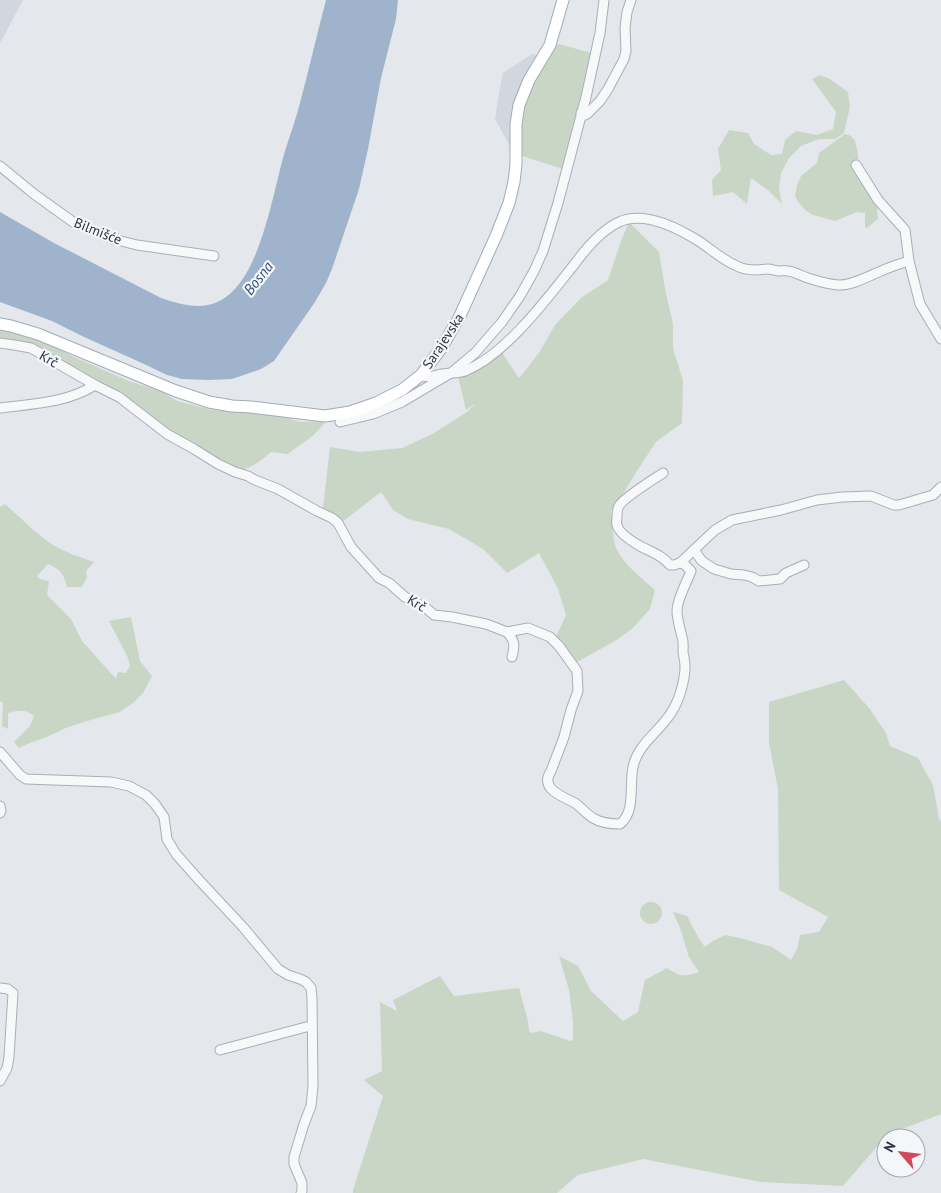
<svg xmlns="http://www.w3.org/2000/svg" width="941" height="1193" viewBox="0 0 941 1193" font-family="'PT Sans',sans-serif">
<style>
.built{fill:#d2d6de}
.green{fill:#c9d6c5}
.water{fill:#9fb4cc}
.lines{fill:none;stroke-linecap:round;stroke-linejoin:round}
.minor-casing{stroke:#a9aeb7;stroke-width:11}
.major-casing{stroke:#a3abb8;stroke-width:13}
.minor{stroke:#f7f8fa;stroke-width:9}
.major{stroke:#fff;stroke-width:11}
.labels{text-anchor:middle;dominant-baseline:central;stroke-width:4.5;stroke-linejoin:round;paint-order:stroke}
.street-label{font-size:14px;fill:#2b3445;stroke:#f4f6f9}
.water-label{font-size:15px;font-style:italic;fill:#34527a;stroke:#f4f6f9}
</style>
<rect width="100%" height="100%" fill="#e4e7ec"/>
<g class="built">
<path d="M0 0H23L0 43Z"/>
<path d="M532 54 538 55 512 150 495 119 501 82 503 73Z"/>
</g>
<g class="green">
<path d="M551 42 592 53 563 169 516 154 521 110Z"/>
<path d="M820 75 830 79 848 92 850 107 844 133 835 139H819L801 146 789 158 781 173 779 189 782 204 769 191 751 178 747 204 733 192 713 196 712 180 721 170 718 149 729 130 748 133 754 144 771 155 782 154 785 140 796 131 817 135 833 129 836 112 812 79Z"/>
<path d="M845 134 851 136 855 141 858 154 859 181 879 203 877 208 878 219 867 228 865 227V213L857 212 835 221 813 215 805 210 799 203 795 196 797 185 801 176 817 163 819 153Z"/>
<path d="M629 222 659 252 665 289 673 324V349L683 380 682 423 656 442 637 471 621 497 611 511C613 522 612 540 617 550 625 566 642 578 655 590L650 609 632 629 615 641 575 663 556 637 566 615 558 589 539 553 507 573 483 549 449 529 408 519 393 510 381 492 342 522 323 508 330 447 360 452 402 448 434 433 467 412 476 403 466 410 458 376 501 351 519 378 539 353 555 325 581 298 608 280 621 241Z"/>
<path d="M0 329 26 335 49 344 76 358 129 381 161 391 177 401 212 410 266 412 280 415 300 422 326 421C315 437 303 442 288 454L271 452C262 460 254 466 242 470L183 441 121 395 45 353 41 347 19 342 0 341Z"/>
<path d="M5 504C21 518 36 534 53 545 66 553 80 557 94 562L86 571 87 577 82 587H67C64 574 60 569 48 564L37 576 40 579 49 581 47 595 71 619 82 641 116 679 118 672 126 673 130 665 128 658 109 621 131 617 140 661 152 676 143 693 134 702 120 712 94 719 68 727 49 736 30 743 19 748 14 742 30 726 34 716C26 709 18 710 8 713V729L2 726 3 703 0 701V507Z"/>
<path d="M844 680 869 708 886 733 890 746 918 758 933 785 939 819 941 821V1114L887 1135 843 1186 761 1182 643 1159 578 1175 557 1193H353V1190L383 1096 364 1080 382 1071 380 1002 397 1011 393 1000 440 976 454 996 519 988 528 1021 529 1031 532 1033 541 1031 570 1041 573 1040V1021L569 990 559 956 578 966 591 991 623 1021 638 1012 645 980 667 968C680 977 684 977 699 972L689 957 680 928 673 912 687 916 699 939 705 947 713 941 725 935 740 938 772 947 791 960 797 949 800 935 819 932 828 917 779 890 778 789 769 743V702Z"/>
<circle cx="651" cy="913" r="11"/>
</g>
<path class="water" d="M326 0H398L396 19 381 78 368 149 359 189 332 269 326 283 315 302 274 361 261 369 232 379 209 380 182 379 167 375 144 364 82 336 52 321 0 302V212L54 243 161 298C183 305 205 312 226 297 262 271 273 191 285 151 290 135 296 119 300 103 309 69 317 34 326 0Z"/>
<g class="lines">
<g class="minor-casing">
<g id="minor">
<path d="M581 113 585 115 587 114 600 101 608 89 624 59 626 51 625 28 627 12 631 0"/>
<path d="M0 166 34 194 73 222 113 239 137 245 214 256"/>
<path d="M909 261 920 304 941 339"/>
<path d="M0 343 14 345 31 348 95 385 119 397 167 434 194 449 218 464 235 472 248 476 255 480 278 489 317 511 332 518 338 523 351 547 379 578 389 583 405 597 426 608 434 615 452 617 486 624 507 632 528 628 550 637 559 646 577 671 578 691 571 710 564 737 551 771C539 789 562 796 575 803 581 807 586 814 593 818 601 823 611 824 620 824 636 812 629 785 633 767 638 742 663 730 674 708 680 697 685 679 685 667 685 662 684 657 683 652 683 647 684 642 682 637 680 628 677 619 677 611 677 599 687 582 691 571L684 564 680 563"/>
<path d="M421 375C428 379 435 375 442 374 450 372 457 374 465 371 505 355 546 300 573 266 585 250 600 231 619 222 643 211 676 227 697 240 710 248 721 259 735 265 741 269 749 270 757 270 760 270 764 269 768 269 772 269 775 271 779 271 782 271 784 270 787 271 794 271 801 276 808 278 817 281 828 284 838 285 851 286 869 276 881 271 890 267 899 264 909 261L905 230 878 200 856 165"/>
<path d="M0 408C32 404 67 403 95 385"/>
<path d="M340 422 373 414 402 402 451 373 475 353 502 322 520 296 534 271 543 251 558 203 586 97 600 33 604 0"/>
<path d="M663 473C654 479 623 498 619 506 617 509 617 514 617 517 617 520 616 523 617 525 619 533 633 542 640 546 651 552 662 555 670 565H674L680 563 715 530 732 520 781 510 817 500 842 497 871 496 894 505H899L933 495 941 487"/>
<path d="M692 552 696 553 702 561 714 569 731 574 744 575 752 577 759 581 780 579 786 573 804 565"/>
<path d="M507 632C515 641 515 645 512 657"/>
<path d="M0 752 20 775 26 779 111 782 129 786 146 795 155 804 164 817 167 839 176 854 199 880 243 927 278 969 288 975 300 979 306 982 311 988 312 998 313 1086 311 1106 304 1124 294 1157V1164L302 1183V1191L301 1193"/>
<path d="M0 806 1 811 0 813"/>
<path d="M0 988 8 989 13 993 9 1057 7 1068 0 1081"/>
<path d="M220 1050 306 1027H312"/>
</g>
</g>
<g class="major-casing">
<path id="major" d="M0 324 11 326 38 334 176 391 209 402 232 406 251 407 325 416 350 412 376 403 402 390 421 375 440 350 459 318 496 236 509 203 514 182 516 164V124L519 105 529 80 550 45 563 0"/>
</g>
<use href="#minor" class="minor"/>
<use href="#major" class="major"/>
</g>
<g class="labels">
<g class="street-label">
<text transform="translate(98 231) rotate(22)">Bilmišće</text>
<text transform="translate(443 341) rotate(-57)">Sarajevska</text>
<text transform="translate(49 359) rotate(30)">Krč</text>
<text transform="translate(417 603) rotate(32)">Krč</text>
</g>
<g class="water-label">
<text transform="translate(258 278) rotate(-52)">Bosna</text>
</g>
</g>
<g transform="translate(901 1153) rotate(298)"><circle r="24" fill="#f4f6f9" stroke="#a4a8b1"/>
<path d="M0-4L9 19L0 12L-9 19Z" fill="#d1495b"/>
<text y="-8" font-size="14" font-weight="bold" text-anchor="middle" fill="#2b3445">N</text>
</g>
</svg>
